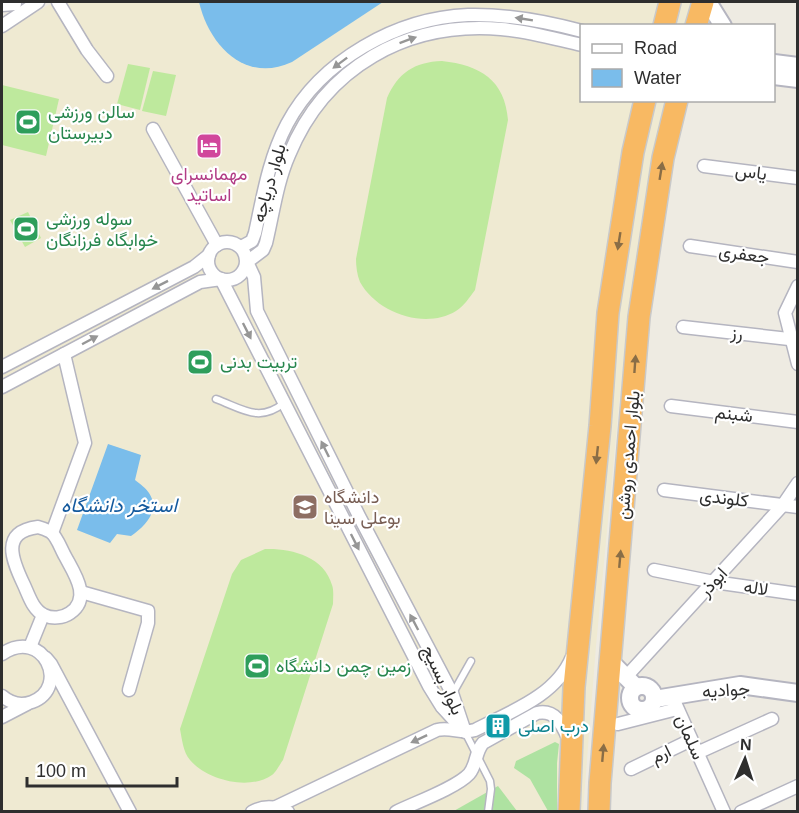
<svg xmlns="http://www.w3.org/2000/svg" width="799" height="813" viewBox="0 0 799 813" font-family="Arial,Vazirmatn,sans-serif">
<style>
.education{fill:#efead2}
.green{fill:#aee2a1}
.pitch{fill:#bee99d}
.water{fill:#7abdeb}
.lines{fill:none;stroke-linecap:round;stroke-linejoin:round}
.lane-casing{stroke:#b5b5c0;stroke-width:9}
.street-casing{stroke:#b5b5c0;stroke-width:15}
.secondary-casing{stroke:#b5b5c0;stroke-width:20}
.highway-casing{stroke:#c9c9c9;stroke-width:24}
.lane{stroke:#fff;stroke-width:6}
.street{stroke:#fff;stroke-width:12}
.secondary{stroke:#fff;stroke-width:16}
.highway{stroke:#f8b963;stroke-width:21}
.oneway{fill:#969696}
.oneway2{fill:#896d46}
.labels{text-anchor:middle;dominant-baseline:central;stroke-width:4.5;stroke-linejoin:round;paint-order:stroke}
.leisure-label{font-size:18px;fill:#27864d;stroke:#fff;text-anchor:start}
.street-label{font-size:18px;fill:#2e2e2e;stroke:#fff}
.hotel-label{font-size:18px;fill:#b23c85;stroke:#fff}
.education-label{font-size:18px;fill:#785e54;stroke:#fff;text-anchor:start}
.culture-label{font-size:18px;fill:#0d838f;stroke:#fff;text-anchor:start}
.water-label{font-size:20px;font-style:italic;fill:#13599d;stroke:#fff}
</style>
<rect width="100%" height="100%" fill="#eeebe2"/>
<path class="education" d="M54 2H691L685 25 582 26V100L669 101 628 311 596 646 583 811H2V32Z"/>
<g class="green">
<path d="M555 742 559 744 557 763V811H548L530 779 514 768 516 761Z"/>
<path d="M498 786 517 811 452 812Z"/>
</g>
<g class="pitch">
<path d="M442 61C480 65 505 80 508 120L475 290C469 298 464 306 456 311 425 330 377 313 360 282 357 275 356 266 356 259L387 98C398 73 414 62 442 61Z"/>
<path d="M128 64 150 68 140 110 117 104Z"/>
<path d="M153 71 176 75 166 116 142 111Z"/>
<path d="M2 85 59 99 46 156 2 145Z"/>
<path d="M28 212 41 238 25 247 10 220Z"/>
<path d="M265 549C290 548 324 556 332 585 334 590 333 598 333 604L283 760C280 764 276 772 272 775 249 791 207 780 190 760 183 752 182 739 180 729L232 574 241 560Z"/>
</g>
<g class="water">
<path d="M199 2H383L292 62C245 84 209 45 199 2Z"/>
<path d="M108 444 141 455 135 480C140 484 146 488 149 493 161 511 144 527 131 536L117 534 110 543 77 530Z"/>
</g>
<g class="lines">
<g class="lane-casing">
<g id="lane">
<path d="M216 399C243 409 259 423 284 403"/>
<path d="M453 693 471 661"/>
<path d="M465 732 490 781 491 789 488 812"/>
</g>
</g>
<g class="street-casing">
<g id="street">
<path d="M58 2 87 50 107 76"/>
<path d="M2 5 15 4"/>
<path d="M2 26 38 2"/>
<path d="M153 129 217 245"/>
<path d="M704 166 798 178"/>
<circle cx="227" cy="261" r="19"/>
<path d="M690 246 798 262"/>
<path d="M241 247 252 241 255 233C263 196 269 158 287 124 321 60 397 18 468 15 507 14 545 21 582 31"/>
<path d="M798 286 785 313 798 364"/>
<path d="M683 327 798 340"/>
<path d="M2 367 194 267 209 255"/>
<path d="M2 387 200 282 221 279 429 686 442 707 464 731"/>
<path d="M671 406 798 422"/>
<path d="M664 490 798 507"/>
<path d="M38 527C42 528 47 530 51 532 57 537 61 549 65 556 74 573 92 598 70 613 63 618 52 619 44 615 33 610 29 596 24 585 12 560 0 532 38 527Z"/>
<path d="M52 533 85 443 64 354"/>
<path d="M654 570 714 582 798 594"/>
<path d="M81 592 148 611V623L129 690"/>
<path d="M30 647 43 615"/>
<path d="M2 654C43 626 71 687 32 702 21 706 10 703 2 696"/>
<path d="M46 658 51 664 130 812"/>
<path d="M625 678 783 505 798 483"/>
<path d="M672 696 724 812"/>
<path d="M2 717 27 704"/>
<path d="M618 724 677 709"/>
<path d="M465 732 452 693 359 516 257 311 254 277 247 262 263 250 266 243C273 214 277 182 289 155 325 67 407 21 501 29 528 31 555 39 582 45"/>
<path d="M697 753 772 719"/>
<path d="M631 769 691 740"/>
<path d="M276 807 437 730C451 727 462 734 475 730 510 712 556 696 572 657"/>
<path d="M252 812C264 805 275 806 288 812"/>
<path d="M396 812C414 803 456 788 469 774 477 765 475 752 483 743L537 713C555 709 562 724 568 738"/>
<path d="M741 812 798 786"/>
</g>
</g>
<g class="secondary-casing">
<g id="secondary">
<path d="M708 2 723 26"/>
<path d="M774 63 798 66"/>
<path d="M774 76 798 79"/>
<path d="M611 662 636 687"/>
<circle cx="642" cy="698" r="12"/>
<path d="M655 699 740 685 798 693"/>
</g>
</g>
<g class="highway-casing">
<g id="highway">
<path d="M664 26 670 2"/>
<path d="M696 26 703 2"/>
<path d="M569 812 574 687 600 426 608 313 633 152 645 100"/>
<path d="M599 812 600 783 639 317 663 158 677 100"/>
</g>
</g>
<use href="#lane" class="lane"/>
<use href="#street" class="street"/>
<use href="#secondary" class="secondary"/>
<use href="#highway" class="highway"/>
</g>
<defs><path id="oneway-solid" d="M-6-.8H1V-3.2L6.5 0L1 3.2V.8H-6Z" transform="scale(1.5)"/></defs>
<g class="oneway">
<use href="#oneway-solid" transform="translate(524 19) rotate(-171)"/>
<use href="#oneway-solid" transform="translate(408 40) rotate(-20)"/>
<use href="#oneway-solid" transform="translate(340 63) rotate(143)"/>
<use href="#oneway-solid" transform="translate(160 285) rotate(153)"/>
<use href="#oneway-solid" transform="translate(247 331) rotate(63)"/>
<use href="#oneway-solid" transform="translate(90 340) rotate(-28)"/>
<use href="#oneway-solid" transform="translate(325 449) rotate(-116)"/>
<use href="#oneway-solid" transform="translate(355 542) rotate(63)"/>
<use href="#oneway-solid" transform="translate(414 622) rotate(-118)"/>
<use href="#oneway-solid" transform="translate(419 739) rotate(155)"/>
</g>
<g class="oneway2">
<use href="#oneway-solid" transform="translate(661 171) rotate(-81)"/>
<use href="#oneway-solid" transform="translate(619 241) rotate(99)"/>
<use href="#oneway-solid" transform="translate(635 364) rotate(-86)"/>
<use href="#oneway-solid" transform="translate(597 455) rotate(96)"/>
<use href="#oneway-solid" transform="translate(620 559) rotate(-85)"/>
<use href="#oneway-solid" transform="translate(603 753) rotate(-85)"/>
</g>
<defs>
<g id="stadium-square" transform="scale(1.35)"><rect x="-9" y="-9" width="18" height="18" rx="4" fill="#2e9e5b" stroke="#fff"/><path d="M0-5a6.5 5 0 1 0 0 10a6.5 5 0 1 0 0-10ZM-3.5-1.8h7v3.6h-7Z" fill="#fff"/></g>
<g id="hotel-square" transform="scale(1.35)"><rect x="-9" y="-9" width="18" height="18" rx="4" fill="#d1479c" stroke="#fff"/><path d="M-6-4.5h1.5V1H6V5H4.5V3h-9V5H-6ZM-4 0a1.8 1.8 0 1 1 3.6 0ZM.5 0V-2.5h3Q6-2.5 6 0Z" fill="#fff"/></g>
<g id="university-square" transform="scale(1.35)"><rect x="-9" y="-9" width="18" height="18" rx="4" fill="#8d6e63" stroke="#fff"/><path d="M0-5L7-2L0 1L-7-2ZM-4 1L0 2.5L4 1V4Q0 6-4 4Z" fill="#fff"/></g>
<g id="building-square" transform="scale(1.35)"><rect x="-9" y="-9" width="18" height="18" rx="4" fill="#0f9aa8" stroke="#fff"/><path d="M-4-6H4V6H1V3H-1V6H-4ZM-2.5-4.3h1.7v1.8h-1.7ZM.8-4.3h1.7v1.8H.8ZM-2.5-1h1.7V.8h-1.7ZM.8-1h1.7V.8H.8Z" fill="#fff"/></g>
</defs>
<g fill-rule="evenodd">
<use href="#stadium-square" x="28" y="122"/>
<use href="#hotel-square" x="209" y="146"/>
<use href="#stadium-square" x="26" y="229"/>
<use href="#stadium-square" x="200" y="362"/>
<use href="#university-square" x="305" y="507"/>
<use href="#stadium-square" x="257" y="666"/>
<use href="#building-square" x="498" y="726"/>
</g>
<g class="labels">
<g class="leisure-label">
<text x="48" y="112">سالن ورزشی<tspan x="48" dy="21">دبیرستان</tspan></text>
<text x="46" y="219">سوله ورزشی<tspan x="46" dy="21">خوابگاه فرزانگان</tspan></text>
<text x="220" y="362">تربیت بدنی</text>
<text x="276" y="666">زمین چمن دانشگاه</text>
</g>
<g class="street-label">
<text transform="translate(751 172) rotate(7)">یاس</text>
<text transform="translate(269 183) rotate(-74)">بلوار دریاچه</text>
<text transform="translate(744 254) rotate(8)">جعفری</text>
<text transform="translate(737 333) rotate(6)">رز</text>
<text transform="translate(734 414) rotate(7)">شبنم</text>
<text transform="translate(628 455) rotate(-85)">بلوار احمدی روشن</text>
<text transform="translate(724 498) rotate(7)">کلوندی</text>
<text transform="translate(713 582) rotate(-47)">ابوذر</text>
<text transform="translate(756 588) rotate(8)">لاله</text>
<text transform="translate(443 680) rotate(65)">بلوار بسیج</text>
<text transform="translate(726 690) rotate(-4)">جوادیه</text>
<text transform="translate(690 737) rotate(66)">سلمان</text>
<text transform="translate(661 754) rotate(-26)">ارم</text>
</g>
<g class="hotel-label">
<text x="209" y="174">مهمانسرای<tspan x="209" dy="21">اساتید</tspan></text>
</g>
<g class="education-label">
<text x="324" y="497">دانشگاه<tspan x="324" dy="21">بوعلی سینا</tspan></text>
</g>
<g class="culture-label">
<text x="518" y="726">درب اصلی</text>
</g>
<g class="water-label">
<text x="119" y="505">استخر دانشگاه</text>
</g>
</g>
<rect width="799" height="813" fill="none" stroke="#2e2e2e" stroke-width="6"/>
<rect x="580" y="24" width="195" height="78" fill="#ffffff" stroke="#ababab" stroke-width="1.5"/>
<rect x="592" y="44" width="30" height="9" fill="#ffffff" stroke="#ababab" stroke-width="1.5"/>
<text x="634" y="54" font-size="18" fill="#2e2e2e">Road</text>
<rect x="592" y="69" width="30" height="18" fill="#7abdeb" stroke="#ababab" stroke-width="1.5"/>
<text x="634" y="84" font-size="18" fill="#2e2e2e">Water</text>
<g transform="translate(745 759) rotate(3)" stroke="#ffffff" stroke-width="4.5" paint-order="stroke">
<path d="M0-4.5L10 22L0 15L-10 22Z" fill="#2e2e2e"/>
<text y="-9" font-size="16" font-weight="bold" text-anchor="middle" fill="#2e2e2e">N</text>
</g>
<path d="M27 777v9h150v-9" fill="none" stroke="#2e2e2e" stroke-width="3"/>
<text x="36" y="777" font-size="18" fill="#2e2e2e" stroke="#ffffff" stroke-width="4.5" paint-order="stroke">100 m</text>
</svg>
